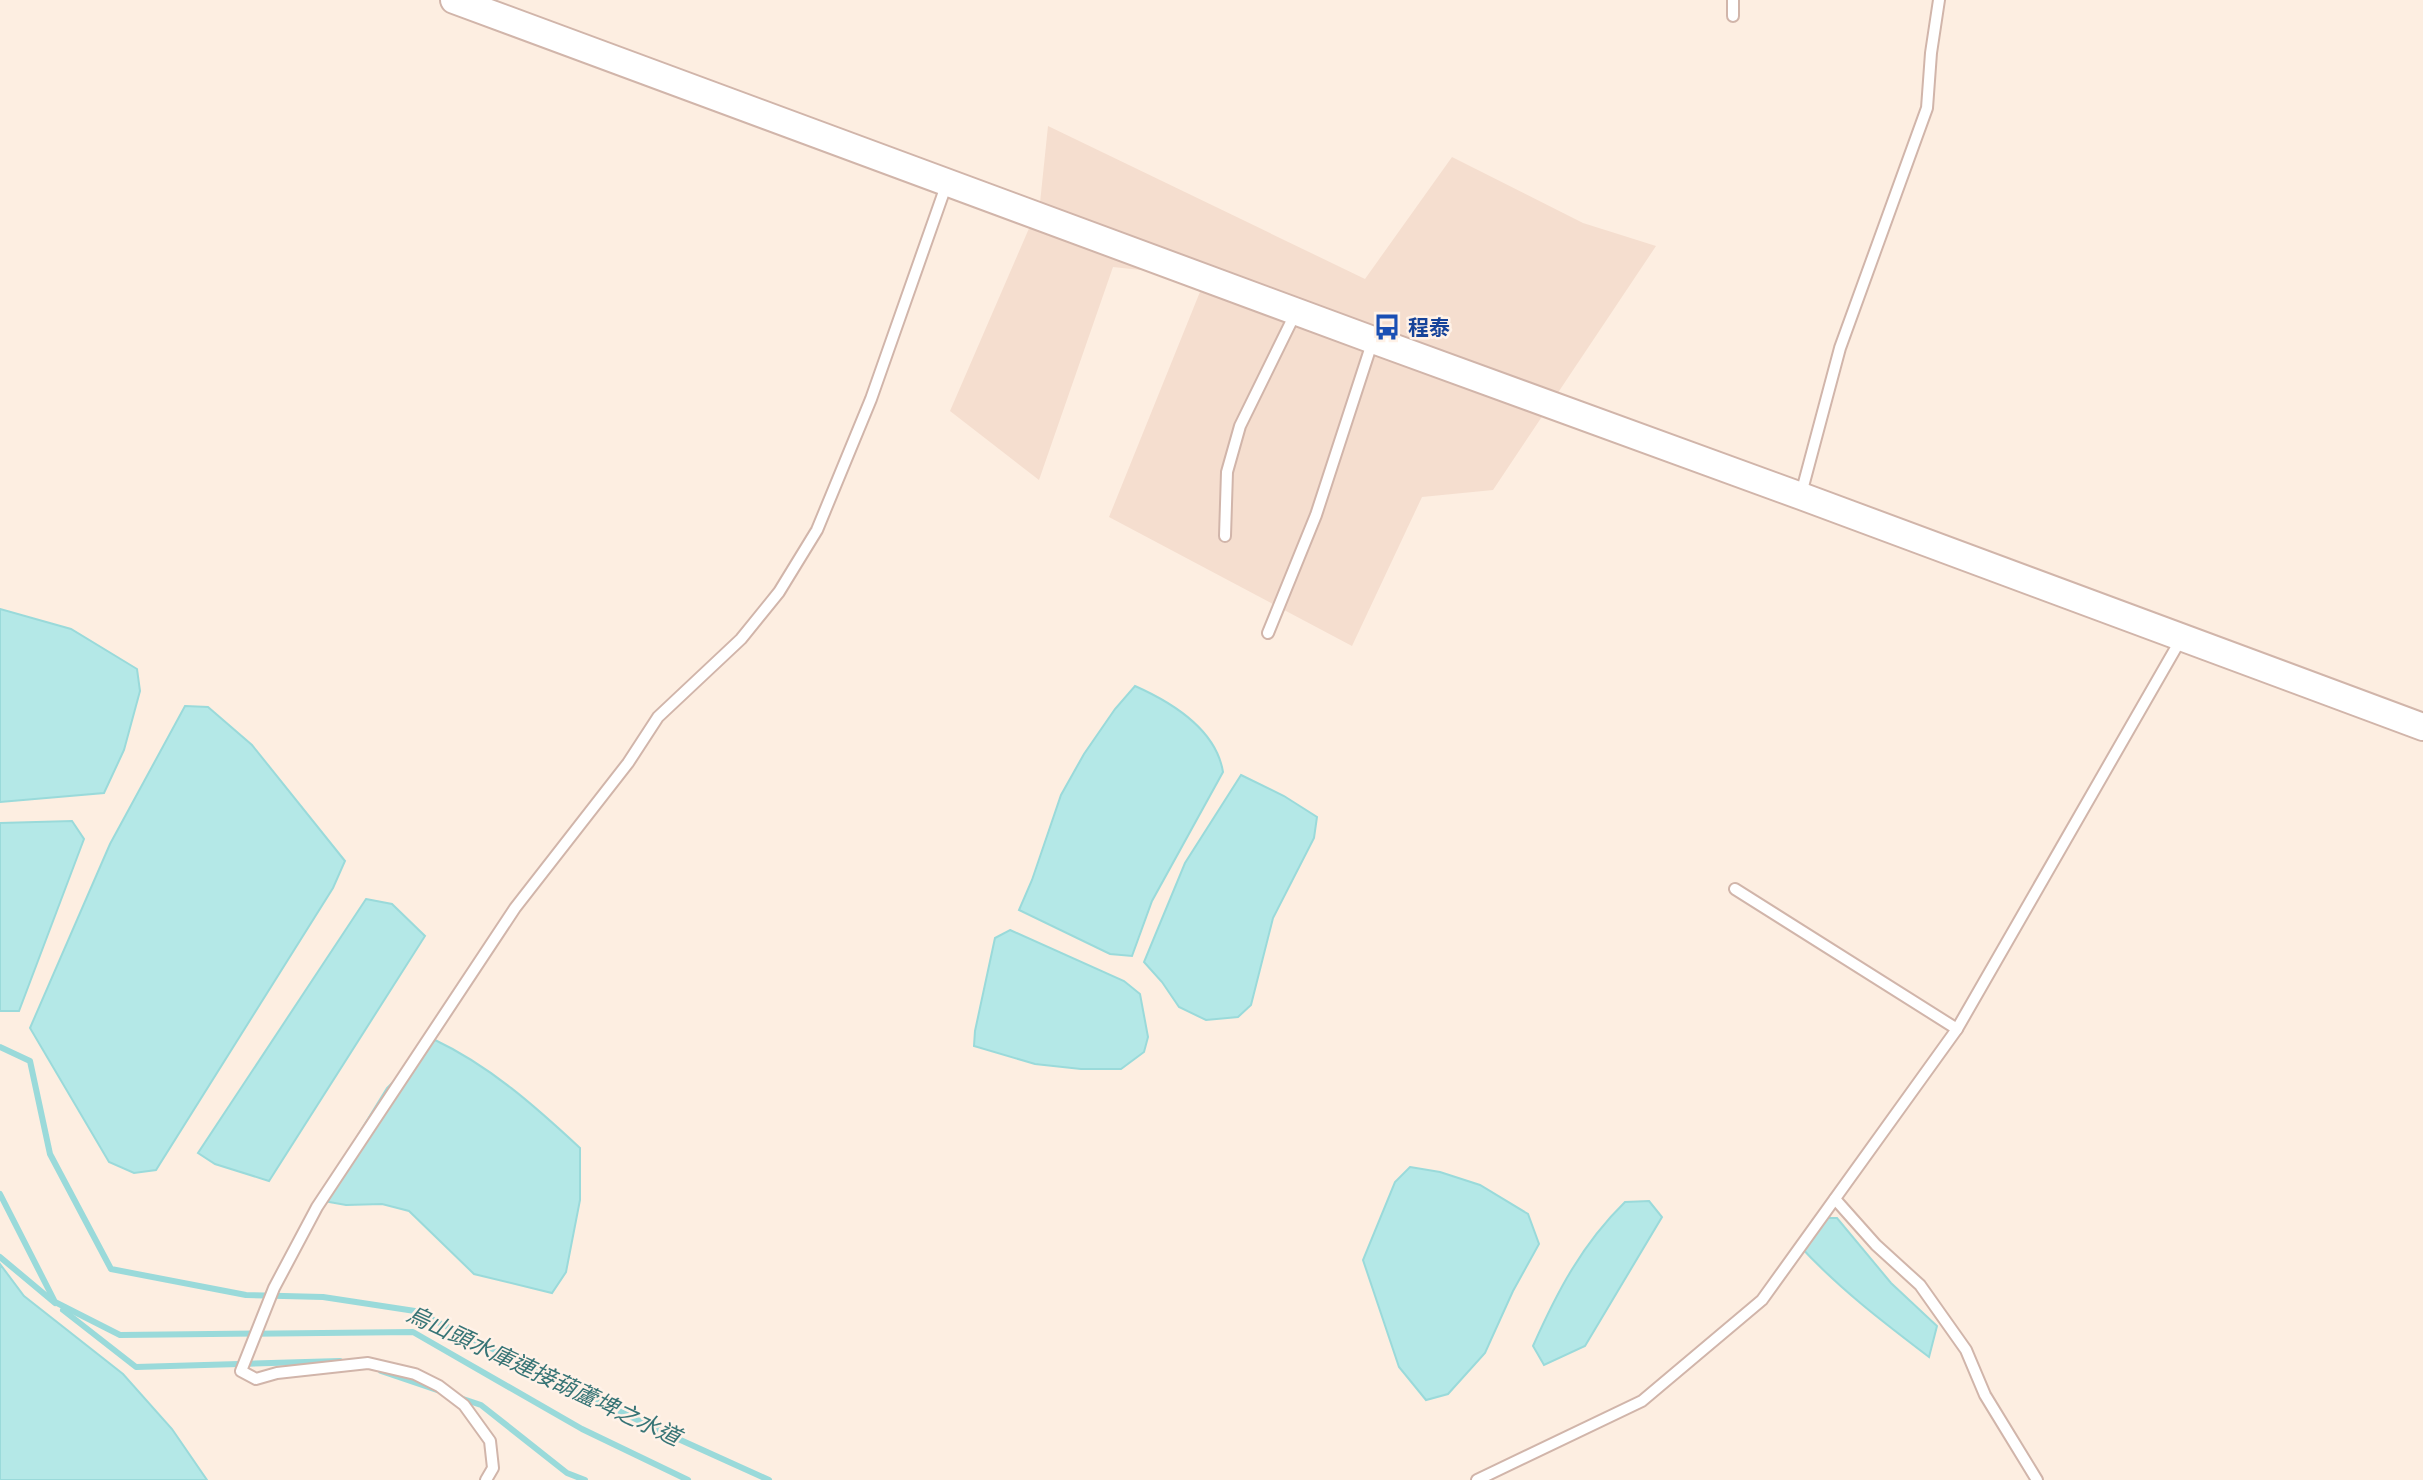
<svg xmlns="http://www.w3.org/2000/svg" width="2423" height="1480" viewBox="0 0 2423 1480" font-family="Raleway,'Noto Sans TC',sans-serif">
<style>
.residential{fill:#f5decf}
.water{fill:#b4e8e7;stroke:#9adada;stroke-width:2}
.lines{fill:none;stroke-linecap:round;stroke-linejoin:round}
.stream{stroke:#9adada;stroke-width:6}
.service-casing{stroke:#d1b5aa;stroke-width:14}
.tertiary-casing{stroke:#d1b5aa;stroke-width:30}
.service{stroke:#fff;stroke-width:10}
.tertiary{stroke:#fff;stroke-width:26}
.labels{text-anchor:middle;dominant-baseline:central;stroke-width:5;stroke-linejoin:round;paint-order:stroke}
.transit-label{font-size:21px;font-weight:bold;fill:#164399;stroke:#fff2e8;text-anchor:start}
.water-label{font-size:23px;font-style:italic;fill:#377475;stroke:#fff2e8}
</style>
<rect width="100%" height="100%" fill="#fdeee1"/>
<path class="residential" d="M1048 126 1365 279 1452 157 1583 223 1656 246 1493 490 1422 497 1352 646 1109 517 1206 277 1113 267 1039 480 950 411 1040 203Z"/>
<g class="water">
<path d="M0 609 71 629 137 669 140 691 124 750 104 793 0 802Z"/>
<path d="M1135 686C1171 702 1216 729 1223 772L1152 901 1132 956 1110 954 1019 910 1032 880 1061 795 1084 754 1115 709Z"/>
<path d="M185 706 208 707 252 745 345 861 333 888 156 1170 134 1173 109 1162 30 1028 110 844Z"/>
<path d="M1241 775 1284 796 1317 817 1314 838 1273 918 1251 1005 1238 1017 1206 1020 1179 1007 1162 982 1144 962 1185 863Z"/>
<path d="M72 821 84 839 19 1011H0V823Z"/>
<path d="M366 899 392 904 425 936 269 1181 215 1164 198 1153Z"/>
<path d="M1010 930 1124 981 1140 994 1148 1037 1144 1052 1121 1069H1081L1035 1064 974 1046 975 1031 995 938Z"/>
<path d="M435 1040C490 1066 536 1107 580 1148V1200L566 1272 552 1293 474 1274 409 1211 382 1204 346 1205 318 1200 387 1088Z"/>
<path d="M1410 1167 1440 1172 1480 1185 1528 1214 1539 1244 1513 1291 1485 1353 1448 1394 1426 1400 1399 1367 1363 1260 1395 1182Z"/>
<path d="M1649 1201 1662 1217 1585 1346 1544 1365 1533 1346C1557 1292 1582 1244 1625 1202Z"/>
<path d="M1814 1218H1837L1891 1283 1937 1326 1929 1357C1883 1322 1837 1287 1798 1244Z"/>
<path d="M0 1264 24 1296 123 1374 172 1429 207 1480H0Z"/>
</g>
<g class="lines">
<g class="stream">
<path d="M0 1047 30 1061 50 1154 111 1269 246 1295 323 1297 415 1311 654 1428 769 1480"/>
<path d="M0 1194 55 1302 120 1335 413 1332 582 1429 688 1480"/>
<path d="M0 1257 55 1303"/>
<path d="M63 1310 136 1367 340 1361"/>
<path d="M381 1371 437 1390"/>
<path d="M460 1398 481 1405 567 1473 585 1480"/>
</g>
<g class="service-casing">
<g id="service">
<path d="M1733 0V16"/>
<path d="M1801 494 1840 348 1927 108 1931 53 1939 0"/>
<path d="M1225 536 1227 472 1240 426 1296 312"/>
<path d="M1268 633 1316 515 1373 340"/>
<path d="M1735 889 1957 1029"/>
<path d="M1835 1199 1876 1245 1920 1285 1966 1350 1985 1395 2037 1480"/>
<path d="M486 1480 493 1468 490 1441 464 1405 439 1386 415 1374 368 1363 277 1373 256 1379 241 1371 274 1288 317 1207 515 908 628 763 658 717 741 639 779 592 817 530 871 399 947 183"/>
<path d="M1477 1480 1642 1401 1762 1300 1957 1029 2181 639"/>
</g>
</g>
<g class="tertiary-casing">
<path id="tertiary" d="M454 0 1373 340 1801 496 2423 727"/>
</g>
<use href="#service" class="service"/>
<use href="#tertiary" class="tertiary"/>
</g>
<defs>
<g id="bus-bare" transform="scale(2.1)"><path d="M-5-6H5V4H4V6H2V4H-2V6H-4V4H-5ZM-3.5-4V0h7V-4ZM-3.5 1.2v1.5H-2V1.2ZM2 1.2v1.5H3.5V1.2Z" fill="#1a4fb4" stroke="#fff2e8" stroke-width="2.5" paint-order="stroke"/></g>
</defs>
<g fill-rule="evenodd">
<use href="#bus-bare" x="1387" y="327"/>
</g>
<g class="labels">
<g class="transit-label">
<text x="1408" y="327">程泰</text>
</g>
<g class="water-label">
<text transform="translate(544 1375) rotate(25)">烏山頭水庫連接葫蘆埤之水道</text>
</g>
</g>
</svg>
